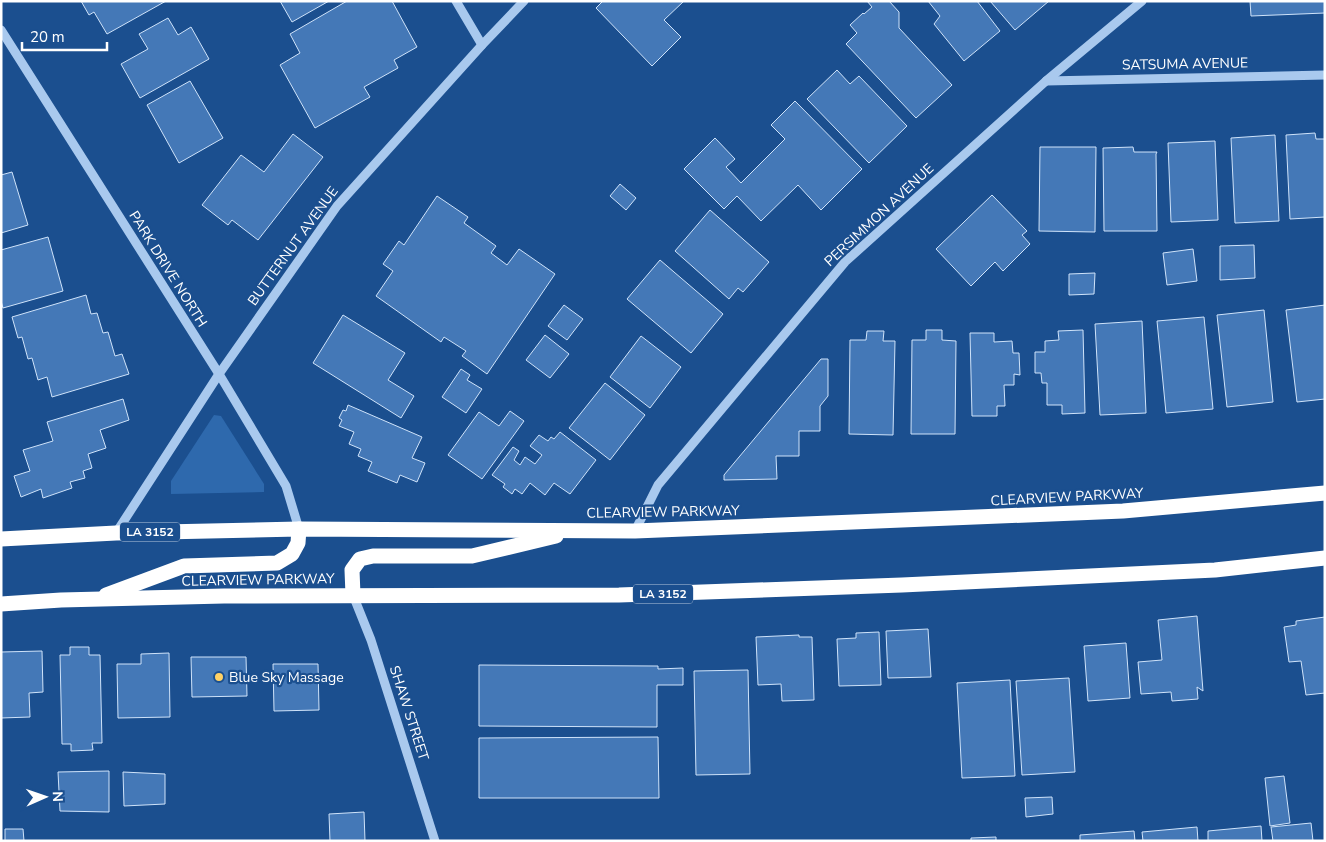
<svg xmlns="http://www.w3.org/2000/svg" width="1326" height="842" viewBox="0 0 1326 842" font-family="'Nunito Sans',sans-serif">
<style>
.green{fill:#2e69ad}
.building{fill:#4478b7;stroke:#cfe3fa}
.lines{fill:none;stroke-linecap:round;stroke-linejoin:round}
.minor{stroke:#a9c9ee;stroke-width:9}
.highway{stroke:#fff;stroke-width:15}
.poi-dot{fill:#ffd166;stroke:#1b4f8f;stroke-width:2}
.labels{text-anchor:middle;dominant-baseline:central;stroke-width:4.5;stroke-linejoin:round;paint-order:stroke}
.shield{fill:#1b4f8f;stroke:#bbcadd;stroke-width:1}
.shield-label{font-size:12px;font-weight:bold;fill:#fff}
.street-label{font-size:14px;fill:#fff;stroke:#1b4f8f}
.poi-label{font-size:14px;fill:#fff;stroke:#1b4f8f;text-anchor:start}
</style>
<rect width="100%" height="100%" fill="#1b4f8f"/>
<path class="green" d="M214 415 221 416 264 484V492L171 494V481Z"/>
<g class="building">
<path d="M81 1H166L107 34 94 12 89 15Z"/>
<path d="M280 1H329L292 22Z"/>
<path d="M347 1H392L417 47 394 60 398 68 364 87 370 97 315 128 280 65 300 53 290 34Z"/>
<path d="M603 1H684L664 20 681 37 652 66 596 8Z"/>
<path d="M867 1H889L899 12V28L952 85 916 118 846 44 857 33 850 25 863 13 864 14 872 7Z"/>
<path d="M928 1H977L1000 31 964 61 934 24 940 16Z"/>
<path d="M990 1H1049L1015 30Z"/>
<path d="M1250 1H1325V13L1251 16Z"/>
<path d="M168 18 178 35 191 27 209 59 140 98 121 64 148 49 139 34Z"/>
<path d="M837 70 850 84 859 76 907 126 869 163 807 99Z"/>
<path d="M190 81 223 138 179 163 147 105Z"/>
<path d="M795 101 862 169 821 210 798 185 761 221 737 196 724 209 684 169 715 138 735 159 726 167 741 183 785 139 771 125Z"/>
<path d="M1315 133 1316 139H1325V217L1290 219 1286 135Z"/>
<path d="M293 134 323 157 258 240 232 220 228 225 202 205 241 155 264 172Z"/>
<path d="M1275 135 1279 221 1235 223 1231 138Z"/>
<path d="M1215 141 1218 220 1171 222 1168 143Z"/>
<path d="M1040 147H1096L1095 232 1039 231Z"/>
<path d="M1133 147 1134 152H1157L1156 154 1157 231H1104L1103 148Z"/>
<path d="M12 172 28 225 1 233V175Z"/>
<path d="M620 184 636 198 626 210 610 196Z"/>
<path d="M992 195 1027 231 1022 235 1030 244 1003 271 995 262 971 286 936 249Z"/>
<path d="M437 196 468 217 464 223 496 246 491 253 507 265 519 249 555 274 487 374 462 356 466 351 444 337 441 342 376 296 393 271 383 264 399 241 404 245Z"/>
<path d="M710 210 769 262 743 292 738 288 729 299 675 251Z"/>
<path d="M48 237 63 291 3 308 1 301V250Z"/>
<path d="M1254 245 1255 278 1220 280V246Z"/>
<path d="M1193 249 1197 281 1167 285 1163 253Z"/>
<path d="M660 260 723 314 691 353 627 299Z"/>
<path d="M1095 273 1094 294 1069 295V274Z"/>
<path d="M86 295 91 314 97 313 103 333 108 332 115 356 122 354 129 374 52 397 47 377 38 380 32 358 28 359 22 337 18 338 12 317Z"/>
<path d="M564 305 583 319 567 340 548 326Z"/>
<path d="M1325 305V399L1297 402 1286 310Z"/>
<path d="M1264 310 1273 402 1227 407 1217 315Z"/>
<path d="M343 315 405 353 388 380 414 396 401 418 313 363Z"/>
<path d="M1204 317 1213 409 1166 413 1157 321Z"/>
<path d="M1142 321 1146 413 1100 415 1095 324Z"/>
<path d="M926 330H942V340L956 341 955 434H911L912 340H926Z"/>
<path d="M1083 330 1085 413 1062 414V405H1047V383H1042L1041 373H1035V352H1045V341L1059 340 1058 331Z"/>
<path d="M867 331H884L883 341H895L893 435 849 434 850 340H866Z"/>
<path d="M970 333H994V342L1012 341 1013 353H1019L1020 375 1014 374V385H1004L1005 406H997V416H972Z"/>
<path d="M545 335 569 354 550 378 526 360Z"/>
<path d="M641 336 681 367 650 408 610 377Z"/>
<path d="M821 359H828V396L820 406V431H799V456H776L777 479 724 480V475Z"/>
<path d="M461 369 470 375 467 380 482 389 466 413 442 397Z"/>
<path d="M605 383 645 415 610 460 569 428Z"/>
<path d="M123 399 129 420 100 430 106 448 88 454 92 468 83 471 85 478 70 482 72 488 43 498 41 489 21 497 14 476 30 471 23 450 53 441 47 422Z"/>
<path d="M348 405 422 437 412 458 425 463 417 482 400 475 397 483 368 471 372 462 358 456 361 449 349 444 354 432 339 426 342 420 339 418 343 410 346 411Z"/>
<path d="M510 411 524 421 482 479 448 455 479 412 499 426Z"/>
<path d="M560 432 596 460 570 494 554 483 545 495 530 483 522 494 515 489 512 494 503 487 505 484 492 475 513 447 519 451 514 460 520 465 525 457 535 464 542 455 530 446 539 435 548 441 551 437 554 439Z"/>
<path d="M1197 616 1203 691 1197 687 1198 699 1172 701 1171 692 1141 694 1138 662 1162 660 1158 620Z"/>
<path d="M1325 617V693L1306 695 1301 661 1289 662 1284 627 1296 625V621Z"/>
<path d="M928 629 931 677 888 678 886 631Z"/>
<path d="M879 632 881 685 839 686 837 639 856 638V633Z"/>
<path d="M799 635V637H812L814 700 782 701 781 684 758 685 756 637Z"/>
<path d="M1126 643 1130 698 1088 701 1084 646Z"/>
<path d="M70 647H89V655H100L102 743H92L93 750 71 751V744H62L60 655H70Z"/>
<path d="M42 651 43 692 29 693 30 717 1 718V652Z"/>
<path d="M169 653 170 717 118 718 117 664H141V654Z"/>
<path d="M191 657H246L247 696 192 697Z"/>
<path d="M273 664H318L319 710 274 711Z"/>
<path d="M479 665 658 666V669L683 668V685H657V727L479 726Z"/>
<path d="M748 670 750 774 696 775 694 671Z"/>
<path d="M1069 678 1075 772 1022 775 1016 681Z"/>
<path d="M1010 680 1015 776 962 778 957 683Z"/>
<path d="M658 737 659 798H479V738Z"/>
<path d="M109 771V812L60 811 58 772Z"/>
<path d="M123 772 165 774V804L124 806Z"/>
<path d="M1284 776 1290 823 1270 826 1265 778Z"/>
<path d="M1052 797 1053 814 1026 817 1025 798Z"/>
<path d="M364 812 365 841H330L329 814Z"/>
<path d="M1311 823 1313 841H1273L1271 827Z"/>
<path d="M1261 826 1262 841H1208V831Z"/>
<path d="M1197 827 1198 841H1143L1142 832Z"/>
<path d="M5 829H23L24 841H5Z"/>
<path d="M1134 831 1135 841H1080V835Z"/>
<path d="M996 837V841H971V838Z"/>
</g>
<g class="lines">
<g class="minor">
<path d="M456 1 482 45"/>
<path d="M1 30 219 374 286 486 299 529"/>
<path d="M1046 81 1325 75"/>
<path d="M635 531 658 485 845 262 1046 81 1142 1"/>
<path d="M116 533 219 374 337 206 482 45 524 1"/>
<path d="M353 595 371 640 435 841"/>
</g>
<g class="highway">
<path d="M1 539 116 533 299 529 635 531 1123 511 1325 493"/>
<path d="M106 595 184 566 277 563 292 554 298 543 299 529"/>
<path d="M353 595 352 570 360 559 373 556H472L556 536"/>
<path d="M1 604 61 600 224 596 619 595 902 585 1215 570 1325 558"/>
</g>
</g>
<circle class="poi-dot" cx="219" cy="677" r="5"/>
<g class="labels">
<g class="shield">
<rect x="120" y="522.5" width="60" height="19" rx="4"/>
<rect x="633" y="584.5" width="60" height="19" rx="4"/>
</g>
<g class="shield-label">
<text x="150" y="532">LA 3152</text>
<text x="663" y="594">LA 3152</text>
</g>
<g class="street-label">
<text transform="translate(1185 64) rotate(-1)">SATSUMA AVENUE</text>
<text transform="translate(879 215) rotate(-43)">PERSIMMON AVENUE</text>
<text transform="translate(293 246) rotate(-54)">BUTTERNUT AVENUE</text>
<text transform="translate(168 269) rotate(58)">PARK DRIVE NORTH</text>
<text transform="translate(1067 497) rotate(-3)">CLEARVIEW PARKWAY</text>
<text transform="translate(663 512) rotate(-1)">CLEARVIEW PARKWAY</text>
<text transform="translate(258 580) rotate(-1)">CLEARVIEW PARKWAY</text>
<text transform="translate(409 713) rotate(72)">SHAW STREET</text>
</g>
<g class="poi-label">
<text x="229" y="677">Blue Sky Massage</text>
</g>
</g>
<rect width="1326" height="842" fill="none" stroke="#ffffff" stroke-width="5"/>
<g transform="translate(45 797) rotate(88)" stroke="#1b4f8f" stroke-width="4" paint-order="stroke">
<path d="M0-4L9 19L0 12L-9 19Z" fill="#ffffff"/>
<text y="-8" font-size="14" font-weight="bold" text-anchor="middle" fill="#ffffff">N</text>
</g>
<path d="M22 42v8h85v-8" fill="none" stroke="#ffffff" stroke-width="2.5"/>
<text x="30" y="42" font-size="15" fill="#ffffff" stroke="#1b4f8f" stroke-width="4" paint-order="stroke">20 m</text>
</svg>
